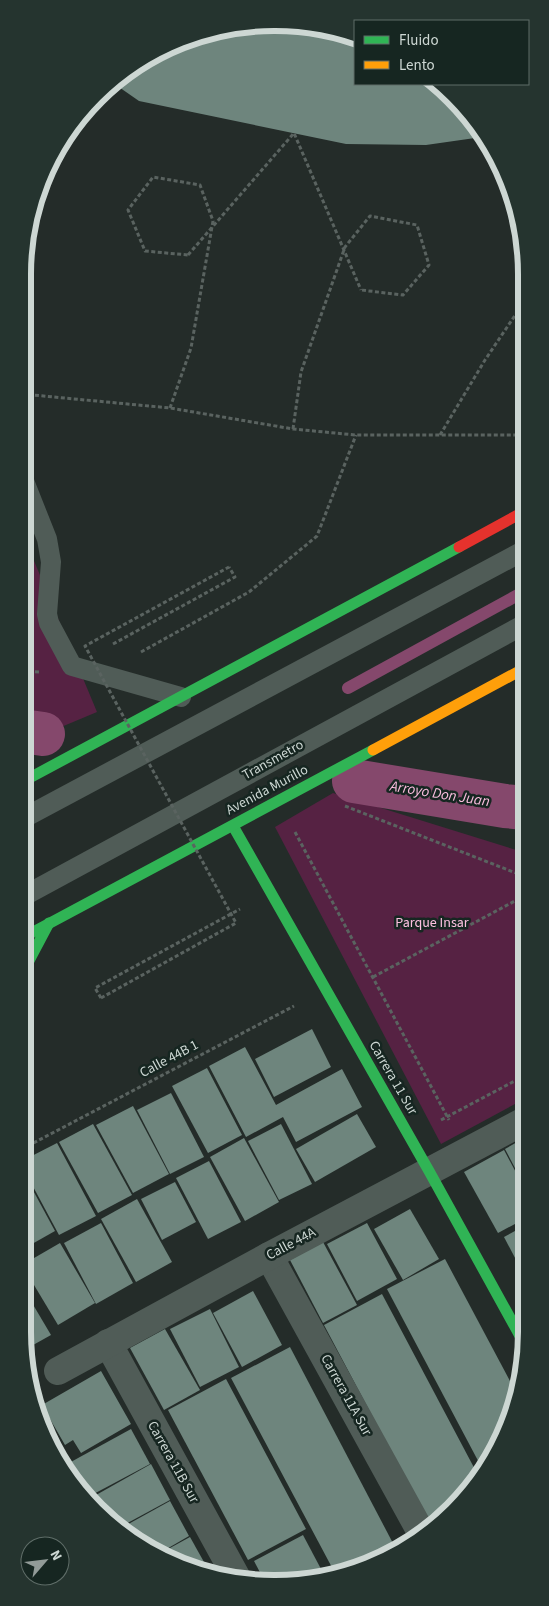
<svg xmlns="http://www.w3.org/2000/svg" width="549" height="1606" viewBox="0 0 549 1606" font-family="'Source Sans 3',sans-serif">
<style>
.green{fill:#562243}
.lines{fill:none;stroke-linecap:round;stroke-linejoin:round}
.stream{stroke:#85486c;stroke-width:12}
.canal{stroke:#85486c;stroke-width:44}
.building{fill:#6e857d}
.path{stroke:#5a6360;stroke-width:3;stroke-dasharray:4 2.5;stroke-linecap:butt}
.lane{stroke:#505c57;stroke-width:20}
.street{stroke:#505c57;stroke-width:28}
.fast{stroke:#30b455;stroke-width:11}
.slow{stroke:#ff9f0a;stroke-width:11}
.jam{stroke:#e5322d;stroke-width:11}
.path-bridge{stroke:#5a6360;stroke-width:3;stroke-dasharray:4 2.5;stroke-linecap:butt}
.labels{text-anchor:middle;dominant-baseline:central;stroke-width:5;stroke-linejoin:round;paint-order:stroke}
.street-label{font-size:14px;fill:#cdd7d3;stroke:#162621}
.park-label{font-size:14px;fill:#fdc0e0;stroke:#162621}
.water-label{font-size:15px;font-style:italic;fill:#f9bcdd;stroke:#162621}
.rim{fill:none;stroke:#cdd7d3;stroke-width:6}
</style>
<rect width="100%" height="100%" fill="#242c29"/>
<g class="green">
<path d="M22 532 97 712 23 743H22Z"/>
<path d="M333 793 526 853V1098L441 1144 275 827Z"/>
</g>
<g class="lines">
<path class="stream" d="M348 688 525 591"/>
<g class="canal">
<path d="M22 731 43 734"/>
<path d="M354 781 505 806 525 808"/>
</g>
</g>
<g class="building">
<path d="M241 25 339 31 355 38V84H434L464 109 482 137 426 145 346 144 139 101 116 85 148 56Z"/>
<path d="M312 1029 331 1067 274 1097 255 1059Z"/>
<path d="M245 1047 276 1105 342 1069 362 1107 296 1142 283 1117 246 1137 209 1066Z"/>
<path d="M207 1068 242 1135 208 1153 172 1086Z"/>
<path d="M171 1093 204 1157 170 1174 137 1110Z"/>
<path d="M133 1106 169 1174 133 1193 96 1125Z"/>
<path d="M357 1114 376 1147 315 1182 296 1149Z"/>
<path d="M93 1124 132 1195 98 1213 59 1142Z"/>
<path d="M281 1124 312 1184 279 1200 248 1141Z"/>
<path d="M526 1137V1189L505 1149Z"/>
<path d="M244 1138 279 1202 245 1221 210 1157Z"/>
<path d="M57 1143 96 1216 59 1235 22 1166V1161Z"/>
<path d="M504 1150 526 1191V1218L498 1233 464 1172Z"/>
<path d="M209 1161 241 1222 208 1239 176 1178Z"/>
<path d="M22 1170 55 1231 32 1244 22 1226Z"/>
<path d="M175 1182 196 1222 162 1240 141 1199Z"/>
<path d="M137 1199 172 1262 136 1282 101 1219Z"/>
<path d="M410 1209 439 1259 403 1280 374 1229Z"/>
<path d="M101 1223 133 1283 96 1304 64 1243Z"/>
<path d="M367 1223 397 1279 357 1301 327 1244Z"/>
<path d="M526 1225V1274L524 1275 504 1237Z"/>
<path d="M323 1242 357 1305 323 1323 290 1260Z"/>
<path d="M60 1243 95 1303 58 1325 22 1265Z"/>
<path d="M445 1259 518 1396 484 1472 387 1289Z"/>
<path d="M22 1286 51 1335 26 1349 22 1332Z"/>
<path d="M253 1291 282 1345 242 1367 213 1313Z"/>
<path d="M382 1294 479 1477 430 1525 324 1325Z"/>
<path d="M210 1309 239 1367 200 1387 170 1329Z"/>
<path d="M165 1329 200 1390 164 1410 130 1348Z"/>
<path d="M290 1347 396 1549 339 1575H336L231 1378Z"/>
<path d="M101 1371 131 1424 81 1453 73 1440 65 1445 42 1405Z"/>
<path d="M226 1379 306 1529 248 1560 168 1410Z"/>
<path d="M131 1429 150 1464 88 1497 69 1463Z"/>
<path d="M151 1464 170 1500 122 1526 91 1502 89 1499Z"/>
<path d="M170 1501 189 1536 158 1554 123 1527Z"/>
<path d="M303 1535 321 1569 305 1577 264 1580 254 1561Z"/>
<path d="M190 1537 209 1571 163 1557 159 1554Z"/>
<path d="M323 1569 326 1576 308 1577Z"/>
</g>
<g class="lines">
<g class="path">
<path d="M22 394 170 408 293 429 356 435H525"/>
<path d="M170 408 191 348 213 221 200 185 153 177 128 210 145 251 188 255"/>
<path d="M293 429 301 372 345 247 370 216 417 225 429 265 403 295 361 290"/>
<path d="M440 435 485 360 524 302"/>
<path d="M113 644 235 577 229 567"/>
<path d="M141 652 249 592 317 536 356 435"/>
<path d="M22 671 39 672"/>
<path d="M345 806 526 877"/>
<path d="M295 832 449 1120"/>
<path d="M373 977 526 895"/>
<path d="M101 998 95 988 240 909"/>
<path d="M22 1018 29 1009"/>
<path d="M441 1120 526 1075"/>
<path d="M22 1149 294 1006"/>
</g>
<g class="lane">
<path d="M22 476 47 539 51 562 47 614 49 623 72 666 181 697"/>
<path d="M22 819 525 550"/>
<path d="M22 897 525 624"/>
</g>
<g class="street">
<path d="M269 1256 422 1534"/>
<path d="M108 1343 238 1580"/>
<path d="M58 1371 269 1256 526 1120"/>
</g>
<g class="fast">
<path d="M22 782 459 547"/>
<path d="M233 826 429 1171 525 1345"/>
<path d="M22 938 373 750"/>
<path d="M22 974 49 923"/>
</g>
<path class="slow" d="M373 750 525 668"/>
<path class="jam" d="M459 547 525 511"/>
<g class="path-bridge">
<path d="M188 255 294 133 361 290"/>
<path d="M101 998 236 923 85 646 229 567"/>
</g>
</g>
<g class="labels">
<g class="street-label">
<text transform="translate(273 760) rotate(-29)">Transmetro</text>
<text transform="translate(267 790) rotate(-28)">Avenida Murillo</text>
<text transform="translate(169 1059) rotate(-28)">Calle 44B 1</text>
<text transform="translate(393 1078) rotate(60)">Carrera 11 Sur</text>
<text transform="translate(291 1244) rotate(-28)">Calle 44A</text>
<text transform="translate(346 1395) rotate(61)">Carrera 11A Sur</text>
<text transform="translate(173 1462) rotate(61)">Carrera 11B Sur</text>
</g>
<g class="park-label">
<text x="432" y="923">Parque Insar</text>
</g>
<g class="water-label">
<text transform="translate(440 794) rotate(9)">Arroyo Don Juan</text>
</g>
</g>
<path d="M0 0H549V1606H0ZM274 31H275A243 243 0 0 1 518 274V1332A243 243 0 0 1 275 1575H274A243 243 0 0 1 31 1332V274A243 243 0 0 1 274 31Z" fill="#25342f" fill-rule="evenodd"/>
<path class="rim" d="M274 31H275A243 243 0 0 1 518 274V1332A243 243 0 0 1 275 1575H274A243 243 0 0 1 31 1332V274A243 243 0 0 1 274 31Z"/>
<rect x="354" y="20" width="175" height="65" fill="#162621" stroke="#5f6d68"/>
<rect x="364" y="36" width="25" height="8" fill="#30b455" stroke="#5f6d68"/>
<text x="399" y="45" font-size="15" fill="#cdd7d3">Fluido</text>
<rect x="364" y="61" width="25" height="8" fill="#ff9f0a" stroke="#5f6d68"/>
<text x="399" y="70" font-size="15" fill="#cdd7d3">Lento</text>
<g transform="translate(45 1561) rotate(62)"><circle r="24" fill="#162621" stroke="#5f6d68"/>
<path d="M0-4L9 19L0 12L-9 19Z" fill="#929b98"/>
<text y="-8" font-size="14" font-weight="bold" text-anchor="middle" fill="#cdd7d3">N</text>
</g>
</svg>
